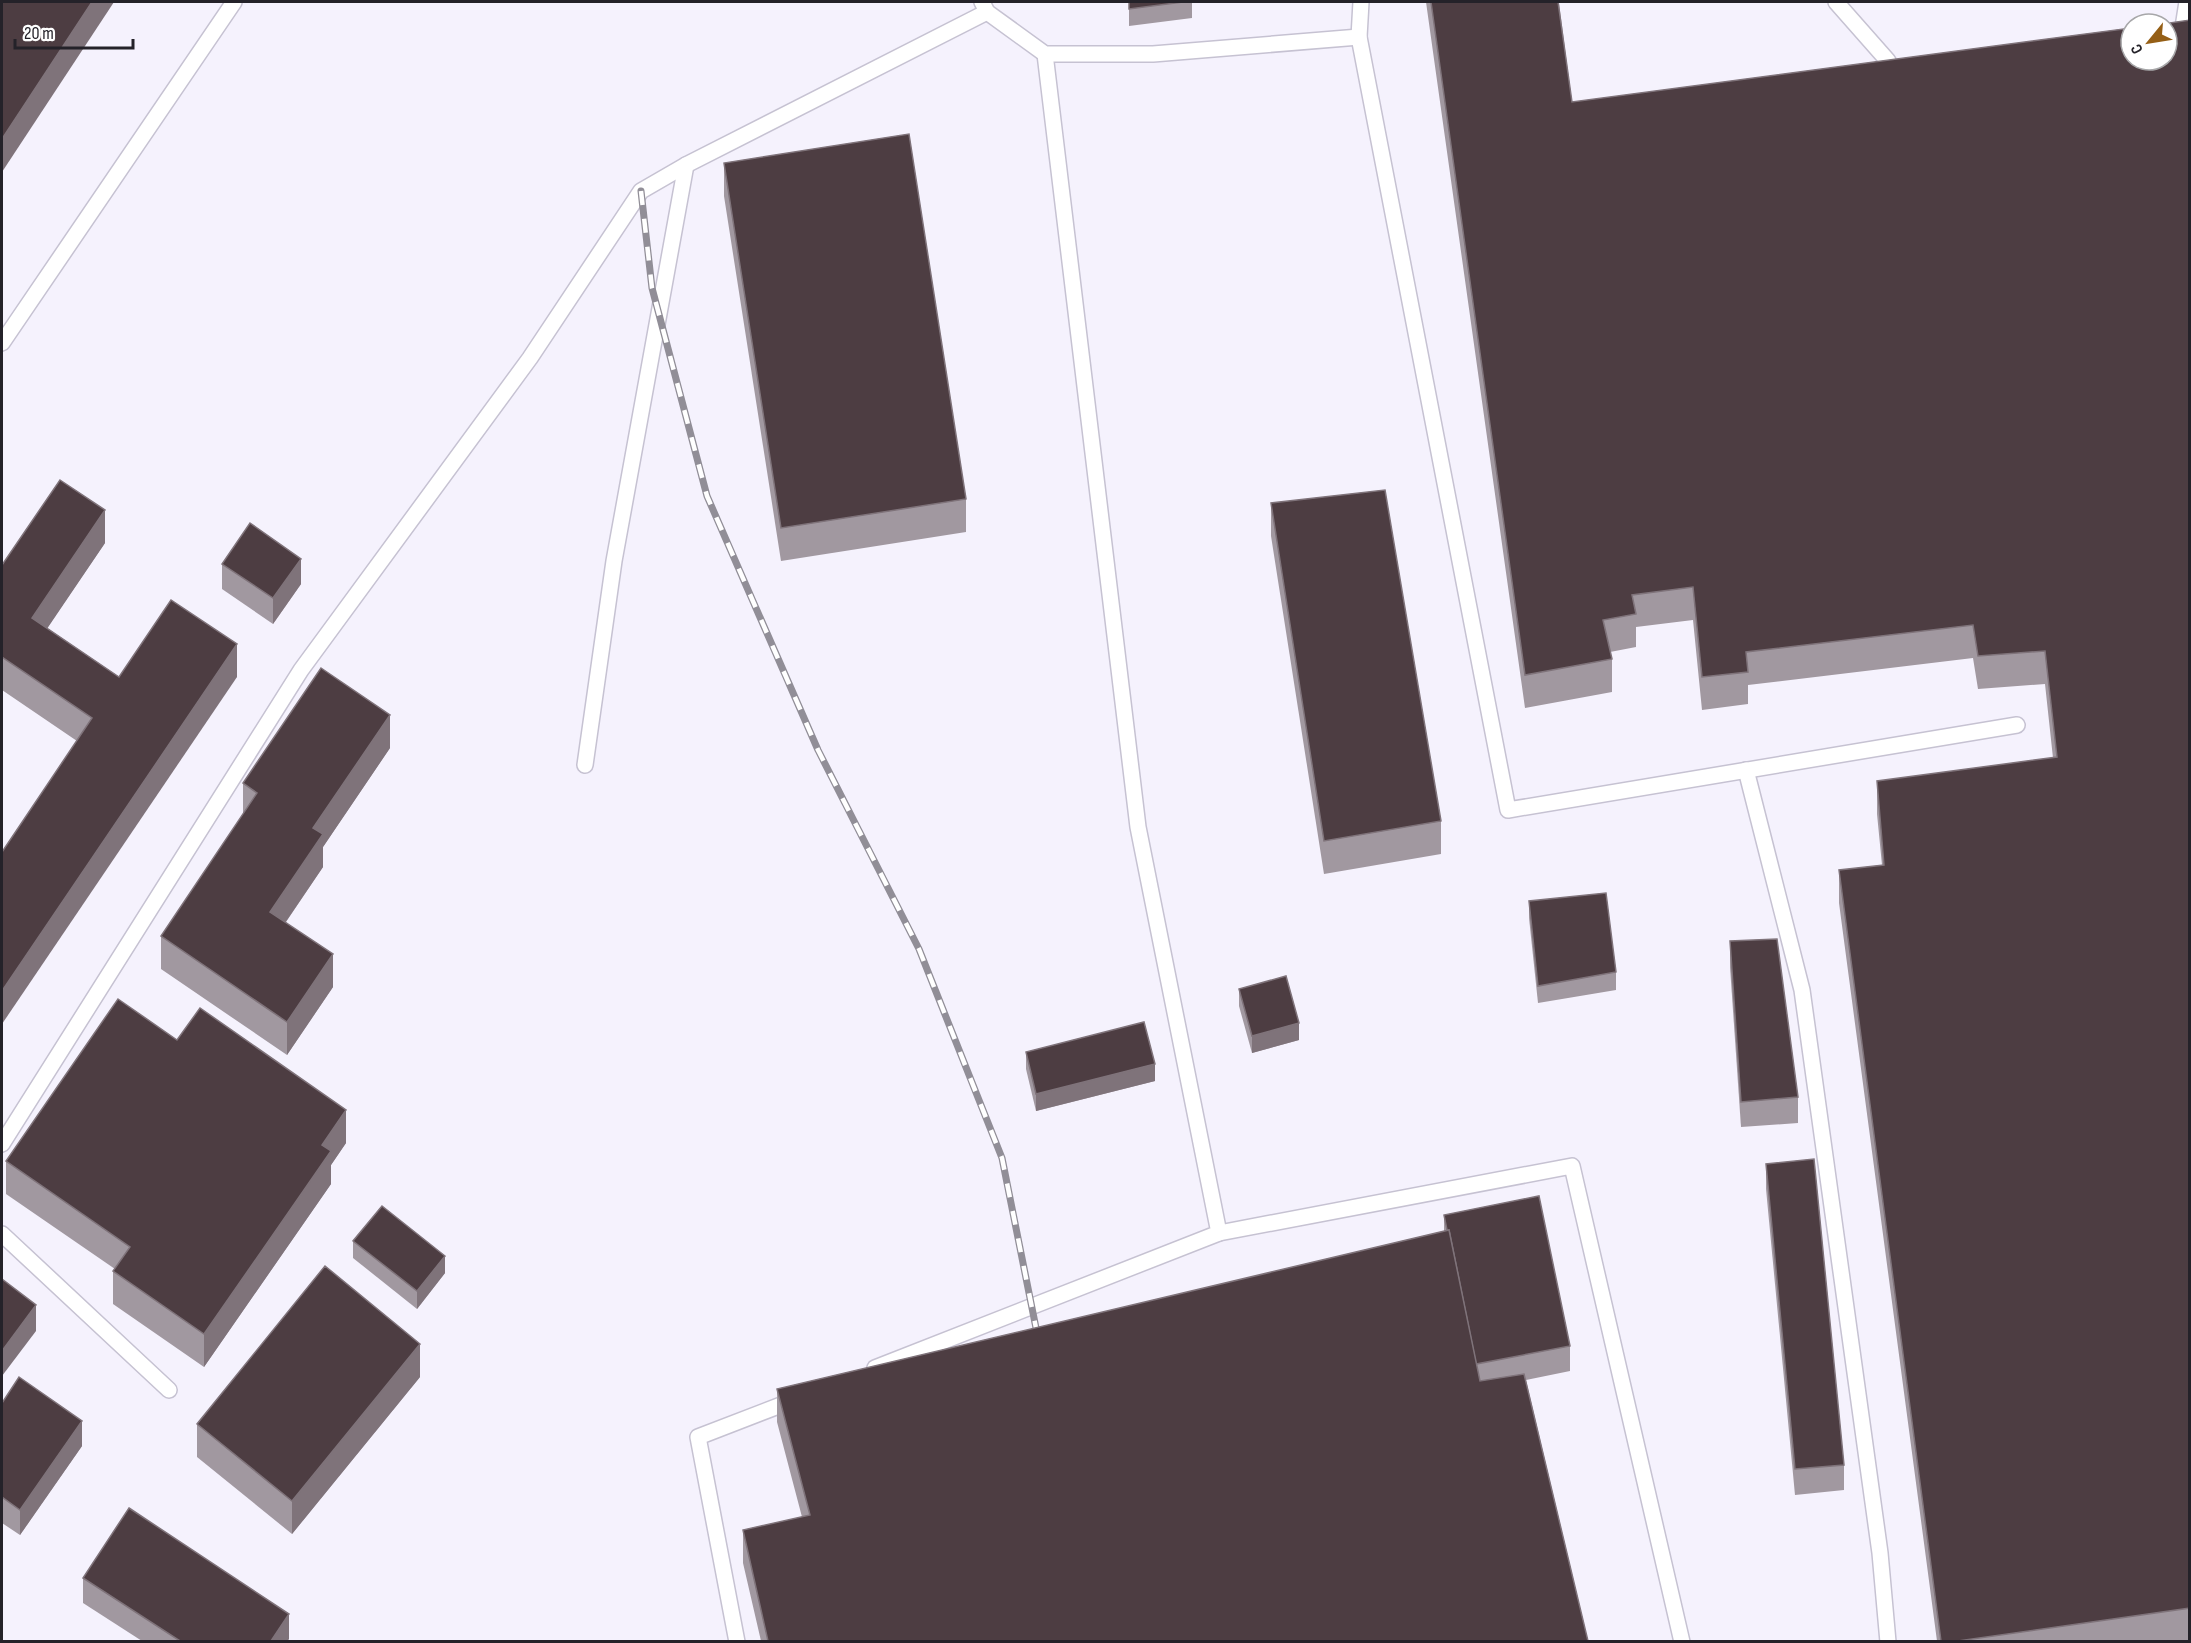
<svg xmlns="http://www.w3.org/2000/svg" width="2191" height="1643" viewBox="0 0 2191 1643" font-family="'Sofia Sans Condensed',sans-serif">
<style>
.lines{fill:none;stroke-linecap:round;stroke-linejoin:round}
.service-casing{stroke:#c6c2d2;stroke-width:18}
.service{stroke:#fff;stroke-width:15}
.rail-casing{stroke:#918e97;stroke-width:7}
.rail{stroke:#fff;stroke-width:4.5;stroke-dasharray:14;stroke-linecap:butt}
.wall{fill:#a198a0}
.shaded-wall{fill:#7f737a}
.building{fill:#4d3d42;stroke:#7f737a;stroke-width:1.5}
</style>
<rect width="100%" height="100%" fill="#f5f2fd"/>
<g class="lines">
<g class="service-casing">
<g id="service">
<path d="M982 2 987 12 1045 54H1153L1359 37"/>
<path d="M1361 2 1359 37 1508 810 2017 725"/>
<path d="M1836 2 1888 61"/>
<path d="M2181 40 2187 2"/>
<path d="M2 343 234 2"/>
<path d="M585 765 614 561 686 165"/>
<path d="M1746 770 1802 990 1880 1553 1888 1642"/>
<path d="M2 1144 301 670 530 358 641 191 686 165 987 12"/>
<path d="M1219 1233 1572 1166 1682 1642"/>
<path d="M2 1234 169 1390"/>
<path d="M875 1368 1219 1233 1138 827 1045 54"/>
<path d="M737 1642 698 1437 794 1400"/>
</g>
</g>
<use href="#service" class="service"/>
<g class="rail-casing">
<path id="rail" d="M641 191 652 288 707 496 818 750 919 949 1002 1158 1039 1343"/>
</g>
<use href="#rail" class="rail"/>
</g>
<g class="wall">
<path d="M1129 2H1192V18L1129 26Z"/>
<path d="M1426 2H1560V3H1559L1572 102 2190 20V1641H1937L1839 903V870L1882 865 1877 814V781L2053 758 2045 684 1978 689 1973 658 1748 685V704L1702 710 1693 620 1636 627V647L1610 652 1612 659V692L1525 708Z"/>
<path d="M724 163 966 499V532L781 561 724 196Z"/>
<path d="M1271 503 1441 821V854L1324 874 1271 536Z"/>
<path d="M105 543 47 628 119 677H237L77 741 2 690V565Z"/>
<path d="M222 564 301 584 273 624 222 589Z"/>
<path d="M390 748 323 847V867L286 922 333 987 287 1055 161 969V936L243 815V783Z"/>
<path d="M1529 901 1616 972V990L1538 1003 1529 918Z"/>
<path d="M1730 941 1798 1097V1123L1741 1127 1730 967Z"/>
<path d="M1239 989 1299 1040 1252 1053 1239 1006Z"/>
<path d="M177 1040 346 1143 331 1165V1184L204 1367 113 1304V1271L115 1269 6 1194V1161Z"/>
<path d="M1026 1052 1155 1081 1036 1111 1026 1069Z"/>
<path d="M1766 1164 1844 1465V1490L1795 1495 1766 1189Z"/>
<path d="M1444 1215 1570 1346V1371L1526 1380 1588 1641H761L743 1563V1530L802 1517 777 1422V1389L1444 1231Z"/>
<path d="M353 1241 445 1273 417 1309 353 1258Z"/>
<path d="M420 1377 292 1534 197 1457V1424Z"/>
<path d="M2 1403 82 1446 20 1535 2 1523Z"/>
<path d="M83 1578 289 1639 287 1641H142L83 1603Z"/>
</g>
<g class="shaded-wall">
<path d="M92 2H114L2 172V139Z"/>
<path d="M105 510V543L32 651V618Z"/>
<path d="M301 559V584L273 624V598Z"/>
<path d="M237 644V677L2 1024V991Z"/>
<path d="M390 715V748L323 847V867L270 945V912L313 828Z"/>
<path d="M333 954V987L287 1055V1022Z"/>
<path d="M1299 1023V1040L1252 1053V1036Z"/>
<path d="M1155 1064V1081L1036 1111V1094Z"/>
<path d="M346 1110V1143L331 1165V1184L204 1367V1334L322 1145Z"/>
<path d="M445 1256V1273L417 1309V1291Z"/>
<path d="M36 1305V1331L2 1376V1351Z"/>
<path d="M420 1344V1377L292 1534V1501Z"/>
<path d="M82 1421V1446L20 1535V1510Z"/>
<path d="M289 1614V1639L287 1641H271Z"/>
</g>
<g class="building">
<path d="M2 2H92L2 139Z"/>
<path d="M1129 2H1183L1129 9Z"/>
<path d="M1431 2H1558L1572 102 2131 28V60H2167V24H2163L2190 20V1608L1958 1641H1941L1839 870 1884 865 1877 781 2057 757 2045 651 1978 656 1973 625 1746 652 1748 672 1702 677 1693 587 1632 595 1636 614 1603 620 1612 659 1525 675Z"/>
<path d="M909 134 966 499 781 528 724 163Z"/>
<path d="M60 480 105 510 32 618 119 677 171 600 237 644 2 991V852L92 718 2 657V565Z"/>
<path d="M1385 490 1441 821 1324 841 1271 503Z"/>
<path d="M250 523 301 559 273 598 222 564Z"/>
<path d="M321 668 390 715 313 828 323 834 270 912 333 954 287 1022 161 936 257 793 243 783Z"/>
<path d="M1606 893 1616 972 1538 986 1529 901Z"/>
<path d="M1777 939 1798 1097 1741 1102 1730 941Z"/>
<path d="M1286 976 1299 1023 1252 1036 1239 989Z"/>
<path d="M118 999 177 1040 200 1008 346 1110 322 1145 331 1151 204 1334 113 1271 130 1247 6 1161Z"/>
<path d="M1144 1022 1155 1064 1036 1094 1026 1052Z"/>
<path d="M1814 1159 1844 1465 1795 1469 1766 1164Z"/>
<path d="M1539 1196 1570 1346 1476 1364 1449 1230H1447L1444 1215Z"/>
<path d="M382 1206 445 1256 417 1291 353 1241Z"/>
<path d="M1449 1230 1480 1381 1524 1374 1588 1641H768L743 1530 810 1515 777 1389Z"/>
<path d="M325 1266 420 1344 292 1501 197 1424Z"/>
<path d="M2 1279 36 1305 2 1351Z"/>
<path d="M19 1377 82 1421 20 1510 2 1497V1403Z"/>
<path d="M129 1508 289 1614 271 1641H180L83 1578Z"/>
</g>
<rect width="2191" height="1643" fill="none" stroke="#242229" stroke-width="6"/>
<g transform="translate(2149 42) rotate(240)"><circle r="28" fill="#ffffff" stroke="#a7a7a9" stroke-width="1.5"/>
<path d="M0-4.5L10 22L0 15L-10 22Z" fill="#955f16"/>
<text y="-9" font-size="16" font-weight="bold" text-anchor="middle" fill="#242229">С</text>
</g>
<path d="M15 39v9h118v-9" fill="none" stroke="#242229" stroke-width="3"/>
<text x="24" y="39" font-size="18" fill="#242229" stroke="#ffffff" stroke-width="4.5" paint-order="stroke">20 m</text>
</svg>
